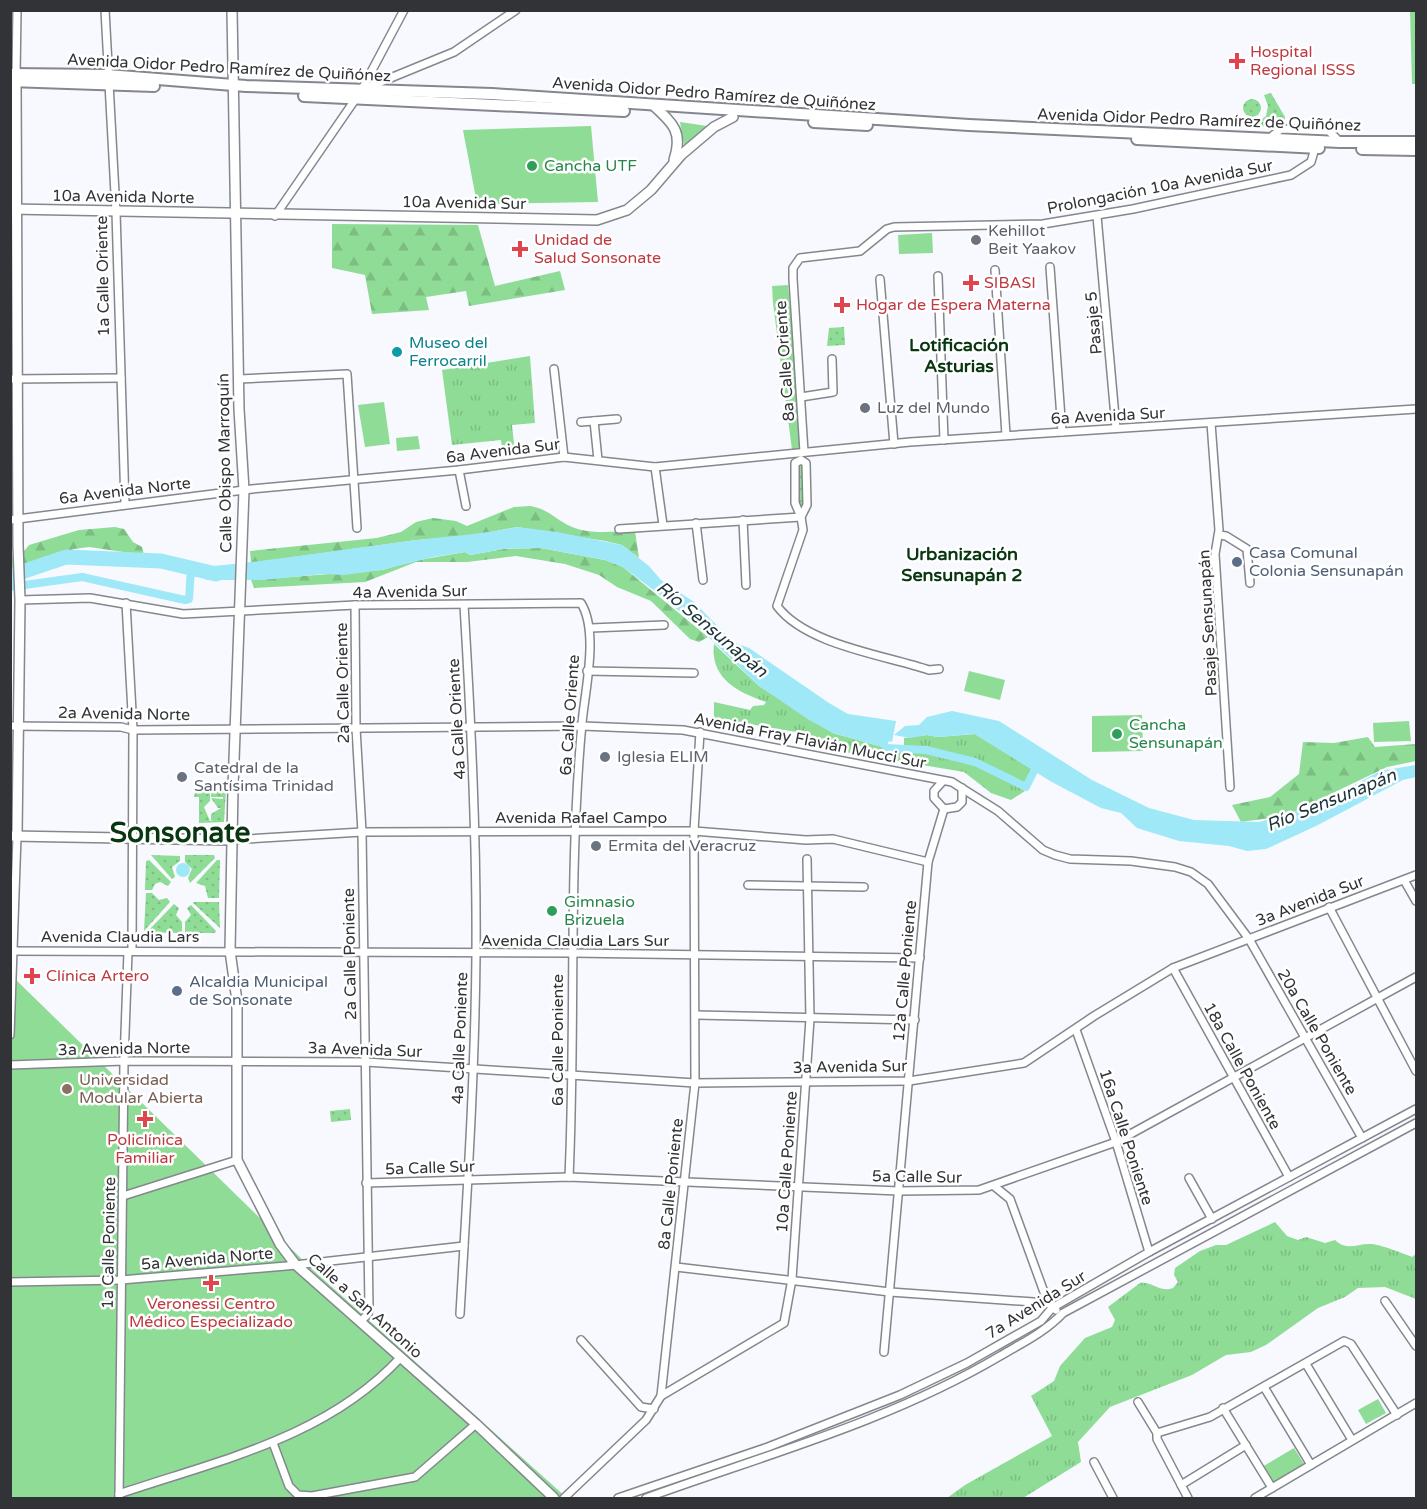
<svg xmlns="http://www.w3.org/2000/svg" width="1427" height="1509" viewBox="0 0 1427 1509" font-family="'Varela Round',sans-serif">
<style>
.grass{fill:url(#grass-tufts)}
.forest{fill:url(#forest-firs)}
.park{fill:#8fdc96}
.garden{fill:url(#garden-dots)}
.water{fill:#9fe8f7}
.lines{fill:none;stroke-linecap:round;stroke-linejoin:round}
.canal{stroke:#9fe8f7;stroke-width:8}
.river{stroke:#9fe8f7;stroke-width:15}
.street-casing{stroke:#84878e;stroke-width:10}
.secondary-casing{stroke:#84878e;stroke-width:12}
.primary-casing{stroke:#84878e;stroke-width:14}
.street{stroke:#fff;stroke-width:7}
.secondary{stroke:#fff;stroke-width:9}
.primary{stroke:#fff;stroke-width:10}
.health-dot{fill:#e0444e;stroke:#fff;stroke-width:2}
.leisure-dot{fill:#2e9e5b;stroke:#fff;stroke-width:2}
.worship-dot{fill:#6b7280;stroke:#fff;stroke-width:2}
.culture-dot{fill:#0f9aa8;stroke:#fff;stroke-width:2}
.service-dot{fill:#5c6f8a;stroke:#fff;stroke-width:2}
.education-dot{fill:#8d6e63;stroke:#fff;stroke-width:2}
.labels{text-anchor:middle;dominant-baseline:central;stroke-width:5;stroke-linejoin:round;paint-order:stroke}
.health-label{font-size:16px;fill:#be3a42;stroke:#fff;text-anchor:start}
.street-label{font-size:16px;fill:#323336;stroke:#fff}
.leisure-label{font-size:16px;fill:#27864d;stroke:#fff;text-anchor:start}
.worship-label{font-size:16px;fill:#5b616d;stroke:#fff;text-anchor:start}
.culture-label{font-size:16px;fill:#0d838f;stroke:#fff;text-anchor:start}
.service-label{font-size:16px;fill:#4e5e75;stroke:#fff;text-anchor:start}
.education-label{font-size:16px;fill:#785e54;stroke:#fff;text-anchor:start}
.neighbourhood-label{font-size:18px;font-weight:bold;fill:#083611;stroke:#fff}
.water-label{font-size:18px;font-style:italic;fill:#1c3439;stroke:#fff}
.town-label{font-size:28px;font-weight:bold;fill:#083611;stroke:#fff}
</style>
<defs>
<pattern id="grass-tufts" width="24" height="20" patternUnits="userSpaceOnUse" patternTransform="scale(1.5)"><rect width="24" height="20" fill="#8fdc96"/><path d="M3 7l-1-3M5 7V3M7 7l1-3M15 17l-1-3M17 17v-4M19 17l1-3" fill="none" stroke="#7cbd82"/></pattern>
<pattern id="forest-firs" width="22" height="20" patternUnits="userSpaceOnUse" patternTransform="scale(1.5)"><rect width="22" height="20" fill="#8fdc96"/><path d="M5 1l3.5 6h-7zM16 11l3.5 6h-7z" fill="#7cbd82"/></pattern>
<pattern id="garden-dots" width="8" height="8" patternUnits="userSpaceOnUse" patternTransform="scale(1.5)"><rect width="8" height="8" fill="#8fdc96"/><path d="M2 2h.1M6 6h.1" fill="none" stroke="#7cbd82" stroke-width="1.8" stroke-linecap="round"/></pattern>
</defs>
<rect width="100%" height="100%" fill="#f7f9fe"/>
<g class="grass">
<path d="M530 356 535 423 512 425 515 453 503 455 501 440 452 445 442 370Z"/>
<path d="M714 644 759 686 833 733 886 748 926 750 975 762 1025 791 1011 800 991 793 964 772 839 751 808 734 714 718V702L750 710 753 706 764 705 766 702C737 692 710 678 714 644Z"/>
<path d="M975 734 1033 770 1025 784C985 765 948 749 904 747V738L927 735 938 737Z"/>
<path d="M1275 1222 1287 1236 1298 1240 1306 1237 1325 1243 1335 1240C1348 1252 1357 1243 1371 1244 1379 1244 1405 1254 1412 1257L1416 1254V1299L1385 1287 1358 1288 1345 1297 1318 1308 1266 1345 1251 1352 1226 1355 1192 1375 1110 1407 1078 1442 1081 1462 1023 1498H947L965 1485 1052 1436 1031 1396 1054 1381 1060 1366 1085 1338 1112 1327 1115 1320 1108 1307 1140 1283C1152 1281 1160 1293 1173 1288L1178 1282 1174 1275 1175 1268 1200 1251 1216 1245H1226Z"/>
</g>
<g class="forest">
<path d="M332 224 478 225 495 286 560 271 565 290 469 306 466 291 426 297 429 310 372 314 365 275 332 268Z"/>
<path d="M530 506C551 510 554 519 572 527 591 535 615 531 635 531L639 558 622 545 605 541 517 527 471 536 417 540 251 563 250 551 377 538 401 532 416 522 433 518 456 521 467 526 514 507Z"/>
<path d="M115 527 124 529 133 542 142 547 144 555 89 547 74 549 11 572V557L25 550 29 545 79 530Z"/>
<path d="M541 548 605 560 623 567 708 637 699 642 690 639 651 601 617 587 599 575 565 564 516 556 467 562H416L365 582 254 588 251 580 382 570 413 561 465 552 470 555 503 549Z"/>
<path d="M1368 737 1375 747 1416 744V761L1387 767 1285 816 1241 822 1232 805 1270 797 1299 774 1303 742 1334 743Z"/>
</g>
<g class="park">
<path d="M1410 11H1416V84H1412Z"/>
<path d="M680 122 707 126 684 145Z"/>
<path d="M591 126 598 202 477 204 463 130Z"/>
<path d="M932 233 933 253 899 254 898 235Z"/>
<path d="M788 285 803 450H792L773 303 772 286Z"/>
<path d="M384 402 390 444 365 447 358 405Z"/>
<path d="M418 436 420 449 397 451 396 438Z"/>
<path d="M969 671 1005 680 1000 700 964 691Z"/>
<path d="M1142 715 1143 751 1092 752V716Z"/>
<path d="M1409 721 1411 741 1374 742 1373 723Z"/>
<path d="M10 974 313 1270 567 1498H11Z"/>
<path d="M1378 1399 1386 1413 1366 1424 1358 1410Z"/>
<path d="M1294 1448 1304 1464 1272 1483 1262 1467Z"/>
</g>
<g class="garden">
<path d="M1271 93 1285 117V127L1253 126 1266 116 1268 106 1264 95Z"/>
<circle cx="1252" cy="108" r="9"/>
<path d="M844 327 845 345 827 346 829 328Z"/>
<path d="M800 466 803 467 804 505 801 508 798 505Z"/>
<path d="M196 789H210V801L204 807 210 821 213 820H211V814L221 808H218L211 798 223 799V797H211V789H226L224 822 199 823V797H194Z"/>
<path d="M151 855 180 856V861L172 867 175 877 172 879Z"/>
<path d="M185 855H214L215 858 190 883 188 878 192 869 185 862Z"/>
<path d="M149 860 171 882 168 886 160 882 155 884 152 890H145L146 861Z"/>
<path d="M217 860H220L219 898H208L205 886 196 883Z"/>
<path d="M146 893H152L159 900 167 898 170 902 144 931Z"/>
<path d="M194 902H219L220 928 193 903Z"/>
<path d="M174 904 179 908 176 915 182 922V933L147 932Z"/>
<path d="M191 905 216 931 215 933H185V922L191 915 187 908Z"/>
<path d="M350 1109 351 1120 331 1122 330 1111Z"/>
</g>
<g class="water">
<path d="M517 527 557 532 622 545 649 566 661 580 694 602 733 642 749 648 829 703 848 714 896 721 892 742 889 741 886 748 833 733 809 720 759 686 696 625 656 592 623 567 605 560 541 548 503 549 470 555 465 552 433 557 382 570 344 575 323 574 263 580H206L198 571 202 567C274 561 345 549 416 540 450 536 483 534 517 527Z"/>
<path d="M952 711 999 721 1092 780 1149 808 1194 820 1259 822 1318 805 1380 771 1416 765V777L1403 780 1316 826 1266 849 1247 851 1229 846 1179 841 1137 828 1121 813 1101 808 1050 781 975 734 938 737 927 735 910 738 894 735 905 726 919 725 927 717Z"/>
<circle cx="183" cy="870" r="7"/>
</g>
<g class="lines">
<g class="canal">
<path d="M10 587 82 577 185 600 189 599 191 569"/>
<path d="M886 748 926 750 975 762 1026 787 1039 761"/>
</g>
<path class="river" d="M10 576 66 557 161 561 216 574"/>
<g class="street-casing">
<g id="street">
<path d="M105 10 116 212 125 504"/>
<path d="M16 77 17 10"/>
<path d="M366 88 454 52 516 10"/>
<path d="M1271 137 1281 129 1329 131 1340 142"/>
<path d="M275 216 361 91 404 10"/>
<path d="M1097 216 1116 428"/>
<path d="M1050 267 1062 432"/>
<path d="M995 270 1006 435"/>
<path d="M938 276 944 440"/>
<path d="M880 279 894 444"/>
<path d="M554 369 564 457"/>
<path d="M10 379 121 378"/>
<path d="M239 379 347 374 357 528"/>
<path d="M801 397 833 392 832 359"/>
<path d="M594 421 598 460"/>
<path d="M581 422 617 419"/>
<path d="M1211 423 1219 530 1215 554 1230 787"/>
<path d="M804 452 793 279V268L800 258 860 251 887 229 894 227 1043 224 1133 209 1291 175 1311 162 1315 148"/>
<path d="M801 460 795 463V503L801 517 803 530 777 606C806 645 885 655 929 670L939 669"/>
<path d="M655 467 663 525"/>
<path d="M459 470 466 506"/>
<path d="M10 520 252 489 459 470 564 457 655 467 910 442 1416 409"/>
<path d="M743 520 746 585"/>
<path d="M696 523 703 580"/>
<path d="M619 529 801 517 807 505 806 463 801 460"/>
<path d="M1219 535 1226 536 1247 549 1250 583"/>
<path d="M20 600 90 598 183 614 355 605 581 603C599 632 585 690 582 723 568 874 576 1026 569 1177"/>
<path d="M126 603 133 730 132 950"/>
<path d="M355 605 356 728 362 832 369 1308 368 1314 360 1322"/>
<path d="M591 628 664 625"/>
<path d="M587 671 694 673"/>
<path d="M10 726 121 727 133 730 582 726 683 730 952 782 998 811 1043 850 1055 855 1070 859 1131 861 1175 867 1191 872 1208 884 1249 939 1362 1138"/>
<path d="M943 781 934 791V798L944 809 957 807 962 802V788"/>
<path d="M231 840 362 832 694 831 806 840 833 839 928 862"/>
<path d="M1404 880 1416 901"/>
<path d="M748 885 864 887"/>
<path d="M1329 907 1416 1071"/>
<path d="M10 951 572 953 920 958"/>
<path d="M1173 968 1289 1177"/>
<path d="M696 1015 915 1020"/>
<path d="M1076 1030 1116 1142 1149 1252"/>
<path d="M10 1035 17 836"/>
<path d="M10 1065 124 1061 366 1062 695 1083 909 1081 1024 1063 1094 1016 1173 968 1416 875"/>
<path d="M1189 1178 1212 1219"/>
<path d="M366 1183 569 1177 899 1191 979 1190 1116 1142 1416 977"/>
<path d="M994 1186 1010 1199 1048 1303"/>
<path d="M123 1196 237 1160"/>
<path d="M676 1267 890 1292 1048 1303 1056 1310"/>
<path d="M10 1282 121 1280 286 1266 464 1246"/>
<path d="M1385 1301 1416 1346"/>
<path d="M460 1314C467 1194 475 1074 476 955 477 838 471 721 464 605"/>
<path d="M581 1340 641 1407 654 1409"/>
<path d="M884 1352 928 862 944 809"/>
<path d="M1306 1364 1352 1440"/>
<path d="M1264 1387 1311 1465"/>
<path d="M661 1396 784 1323 792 1279 810 1019 807 859"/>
<path d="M1138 1402 1157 1433V1439L1188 1498"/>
<path d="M1223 1408 1272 1488"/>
<path d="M1157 1433 1210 1417 1344 1341 1351 1344 1397 1415"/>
<path d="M273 1443 289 1486 298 1495 312 1496 415 1477 476 1424"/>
<path d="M1094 1462 1113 1498"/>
<path d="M1181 1485 1246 1445"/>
<path d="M119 1494C219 1460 326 1438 400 1358"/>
<path d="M119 1498 124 1061 128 952"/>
<path d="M564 1498 646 1420 661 1396 695 1083 694 831 700 732"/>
<path d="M618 1498 768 1447 900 1395 967 1363 1041 1321 1052 1308 1149 1252 1416 1109"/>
<path d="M646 1498C765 1455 890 1421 1000 1356 1022 1343 1045 1332 1063 1313L1416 1123"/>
<path d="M1255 1498 1416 1403"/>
</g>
</g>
<g class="secondary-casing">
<g id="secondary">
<path d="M232 10 239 409 244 490 233 787 230 951 237 1001V1160L280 1244 295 1264 476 1424 554 1498"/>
<path d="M16 82 18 546 20 600 17 836"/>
<path d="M654 106C674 124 683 133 674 160"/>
<path d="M10 209 597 220 627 210 651 190 681 155 714 127 733 117"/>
<path d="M12 836 231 840"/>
</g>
</g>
<g class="primary-casing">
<g id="primary">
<path d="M10 74 107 75 246 86 492 94 969 125 1340 142H1416"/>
<path d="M10 81 154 86"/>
<path d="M304 96 624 111"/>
<path d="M814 122 867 125"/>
<path d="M1137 139 1319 148"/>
<path d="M1362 149 1416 150"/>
</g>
</g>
<use href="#street" class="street"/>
<use href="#secondary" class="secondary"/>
<use href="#primary" class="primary"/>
</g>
<g class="health-dot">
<path d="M1234 52h6v6h6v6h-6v6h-6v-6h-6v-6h6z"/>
<path d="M517 240h6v6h6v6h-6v6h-6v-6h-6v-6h6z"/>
<path d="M968 274h6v6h6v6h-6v6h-6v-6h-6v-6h6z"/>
<path d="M839 296h6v6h6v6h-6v6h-6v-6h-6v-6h6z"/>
<path d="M29 967h6v6h6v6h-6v6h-6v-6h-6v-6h6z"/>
<path d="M142 1110h6v6h6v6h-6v6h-6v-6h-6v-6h6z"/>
<path d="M208 1274h6v6h6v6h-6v6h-6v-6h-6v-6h6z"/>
</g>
<g class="leisure-dot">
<circle cx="532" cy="166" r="6"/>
<circle cx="1117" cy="734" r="6"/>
<circle cx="552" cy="911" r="6"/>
</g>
<g class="worship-dot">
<circle cx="976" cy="240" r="6"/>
<circle cx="865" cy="408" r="6"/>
<circle cx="605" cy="757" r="6"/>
<circle cx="182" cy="777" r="6"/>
<circle cx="596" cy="846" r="6"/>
</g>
<circle class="culture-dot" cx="397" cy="352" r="6"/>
<g class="service-dot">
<circle cx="1237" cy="562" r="6"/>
<circle cx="177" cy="991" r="6"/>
</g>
<circle class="education-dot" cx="67" cy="1089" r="6"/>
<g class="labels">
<g class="health-label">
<text x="1250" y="52">Hospital<tspan x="1250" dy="18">Regional ISSS</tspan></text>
<text x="534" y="240">Unidad de<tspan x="534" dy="18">Salud Sonsonate</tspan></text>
<text x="984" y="283">SIBASI</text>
<text x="856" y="305">Hogar de Espera Materna</text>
<text x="46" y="976">Clínica Artero</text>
<text x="145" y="1140" text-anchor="middle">Policlínica<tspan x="145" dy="18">Familiar</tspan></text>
<text x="211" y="1304" text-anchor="middle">Veronessi Centro<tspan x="211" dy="18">Médico Especializado</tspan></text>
</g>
<g class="street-label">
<text transform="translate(229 68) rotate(3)">Avenida Oidor Pedro Ramírez de Quiñónez</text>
<text transform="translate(714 94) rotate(4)">Avenida Oidor Pedro Ramírez de Quiñónez</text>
<text transform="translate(1199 120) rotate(2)">Avenida Oidor Pedro Ramírez de Quiñónez</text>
<text transform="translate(1160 187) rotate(-11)">Prolongación 10a Avenida Sur</text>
<text transform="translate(123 197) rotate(1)">10a Avenida Norte</text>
<text transform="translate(464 203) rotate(1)">10a Avenida Sur</text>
<text transform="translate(103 276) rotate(-91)">1a Calle Oriente</text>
<text transform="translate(1094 323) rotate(-95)">Pasaje 5</text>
<text transform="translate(785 361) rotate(-94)">8a Calle Oriente</text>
<text transform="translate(1108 416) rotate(-3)">6a Avenida Sur</text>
<text transform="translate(503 451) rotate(-7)">6a Avenida Sur</text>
<text transform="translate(225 463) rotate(-91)">Calle Obispo Marroquín</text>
<text transform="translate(125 491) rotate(-7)">6a Avenida Norte</text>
<text transform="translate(410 592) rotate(-1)">4a Avenida Sur</text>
<text transform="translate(1208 623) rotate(-93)">Pasaje Sensunapán</text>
<text transform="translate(343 683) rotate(-91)">2a Calle Oriente</text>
<text transform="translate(124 714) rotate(1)">2a Avenida Norte</text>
<text transform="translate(570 715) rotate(-86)">6a Calle Oriente</text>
<text transform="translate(457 719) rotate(-93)">4a Calle Oriente</text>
<text transform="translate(810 741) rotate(11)">Avenida Fray Flavián Mucci Sur</text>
<text x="581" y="818">Avenida Rafael Campo</text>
<text transform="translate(1310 901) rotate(-21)">3a Avenida Sur</text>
<text x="120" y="937">Avenida Claudia Lars</text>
<text x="575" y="941">Avenida Claudia Lars Sur</text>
<text transform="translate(350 954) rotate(-91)">2a Calle Poniente</text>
<text transform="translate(905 971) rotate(-85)">12a Calle Poniente</text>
<text transform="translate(1317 1032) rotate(60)">20a Calle Poniente</text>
<text transform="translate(460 1038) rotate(-88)">4a Calle Poniente</text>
<text transform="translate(558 1040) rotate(-90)">6a Calle Poniente</text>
<text transform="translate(124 1049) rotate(-1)">3a Avenida Norte</text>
<text transform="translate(365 1050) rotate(2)">3a Avenida Sur</text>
<text transform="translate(1242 1066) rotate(61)">18a Calle Poniente</text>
<text transform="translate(850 1067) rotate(-1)">3a Avenida Sur</text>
<text transform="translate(1126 1137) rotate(72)">16a Calle Poniente</text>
<text transform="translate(787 1162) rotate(-86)">10a Calle Poniente</text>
<text transform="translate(430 1168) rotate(-2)">5a Calle Sur</text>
<text transform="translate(917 1177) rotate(1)">5a Calle Sur</text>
<text transform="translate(671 1184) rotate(-84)">8a Calle Poniente</text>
<text transform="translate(109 1243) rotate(-89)">1a Calle Poniente</text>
<text transform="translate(207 1259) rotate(-5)">5a Avenida Norte</text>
<text transform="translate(1036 1305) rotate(-32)">7a Avenida Sur</text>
<text transform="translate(365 1306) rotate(42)">Calle a San Antonio</text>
</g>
<g class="leisure-label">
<text x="544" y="166">Cancha UTF</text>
<text x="1129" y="725">Cancha<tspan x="1129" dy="18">Sensunapán</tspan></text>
<text x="564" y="902">Gimnasio<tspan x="564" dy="18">Brizuela</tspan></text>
</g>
<g class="worship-label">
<text x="988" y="231">Kehillot<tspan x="988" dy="18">Beit Yaakov</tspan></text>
<text x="877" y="408">Luz del Mundo</text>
<text x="617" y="757">Iglesia ELIM</text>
<text x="194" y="768">Catedral de la<tspan x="194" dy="18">Santísima Trinidad</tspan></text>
<text x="608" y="846">Ermita del Veracruz</text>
</g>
<g class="culture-label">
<text x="409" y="343">Museo del<tspan x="409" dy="18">Ferrocarril</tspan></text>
</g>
<g class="service-label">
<text x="1249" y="553">Casa Comunal<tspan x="1249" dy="18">Colonia Sensunapán</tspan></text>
<text x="189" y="982">Alcaldia Municipal<tspan x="189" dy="18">de Sonsonate</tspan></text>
</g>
<g class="education-label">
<text x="79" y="1080">Universidad<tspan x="79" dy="18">Modular Abierta</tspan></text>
</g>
<g class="neighbourhood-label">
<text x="959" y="345">Lotificación<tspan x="959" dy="21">Asturias</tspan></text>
<text x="962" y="554">Urbanización<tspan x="962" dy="21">Sensunapán 2</tspan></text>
</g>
<g class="water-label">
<text transform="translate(712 629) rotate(40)">Río Sensunapán</text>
<text transform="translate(1331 800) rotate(-22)">Río Sensunapán</text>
</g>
<g class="town-label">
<text x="180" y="833">Sonsonate</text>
</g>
</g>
<rect width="1427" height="1509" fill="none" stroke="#323336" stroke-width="24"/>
</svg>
